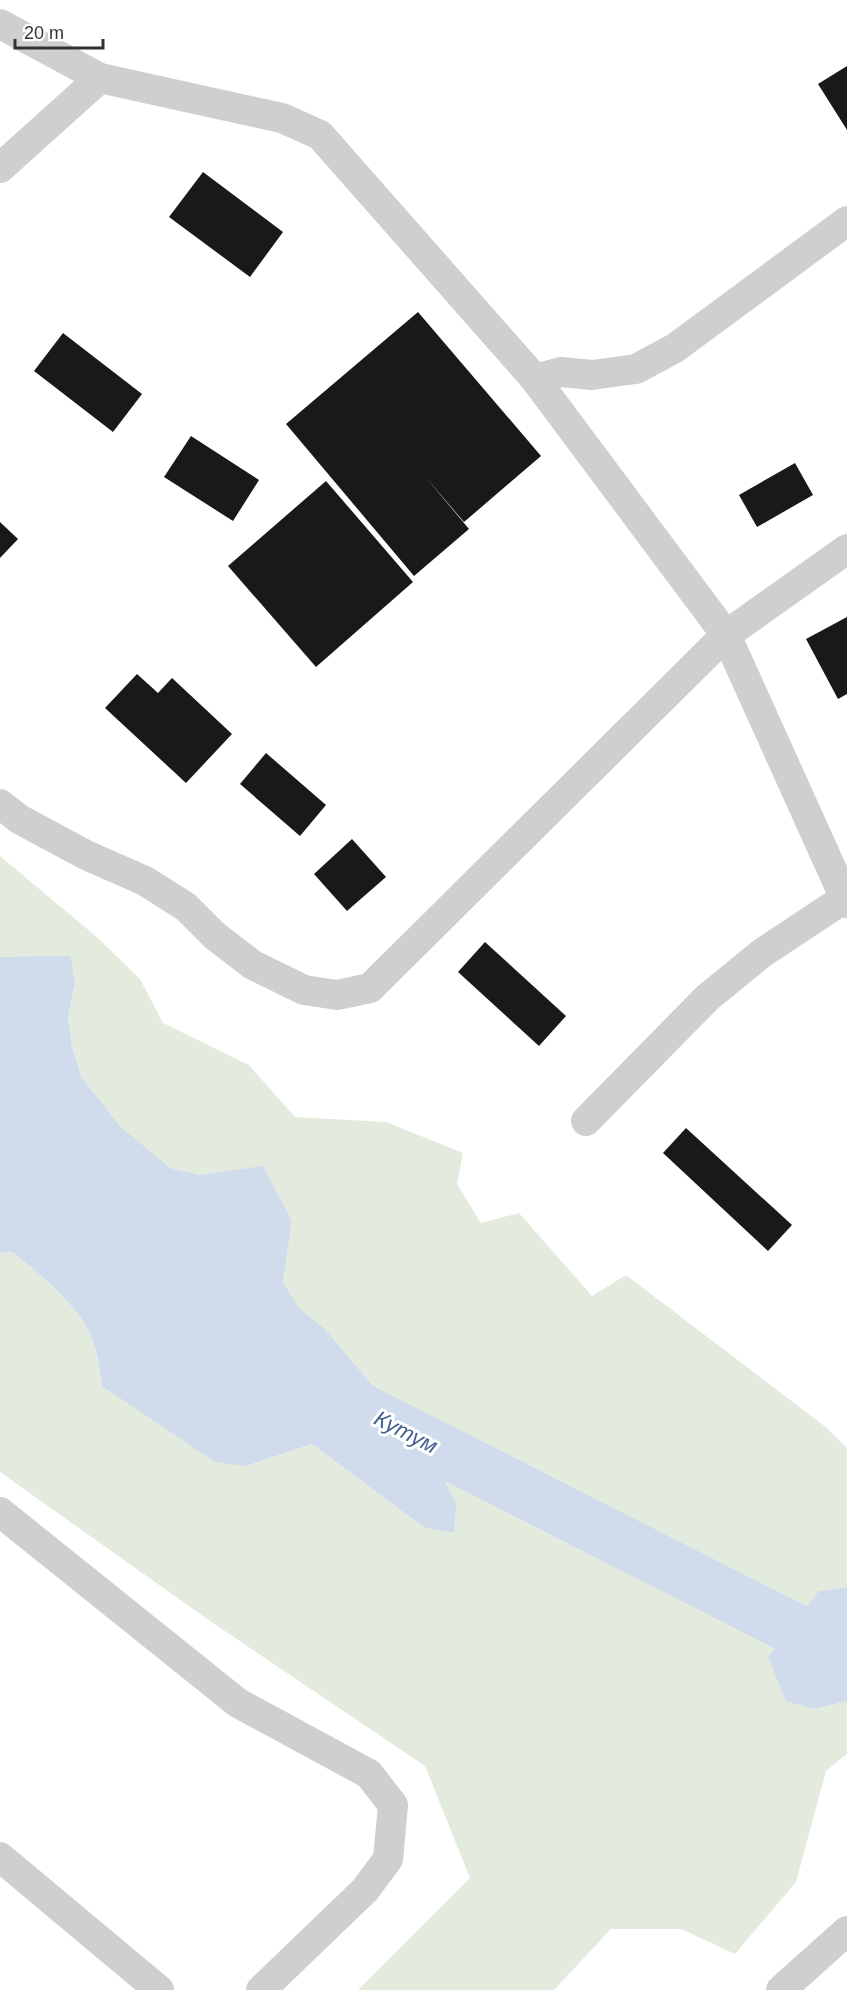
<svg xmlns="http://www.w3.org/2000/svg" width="847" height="1990" viewBox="0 0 847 1990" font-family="Helvetica,sans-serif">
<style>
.green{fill:#e3ebdf}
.water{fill:#d0dbec}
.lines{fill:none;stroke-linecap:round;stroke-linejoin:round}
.river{stroke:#d0dbec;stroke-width:52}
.building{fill:#191919}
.minor{stroke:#cfcfcf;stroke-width:30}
.labels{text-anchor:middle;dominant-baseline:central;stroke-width:6;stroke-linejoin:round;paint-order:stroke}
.water-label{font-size:22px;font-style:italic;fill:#446291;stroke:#fff}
</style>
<rect width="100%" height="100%" fill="#fff"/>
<path class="green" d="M0 856 98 938 140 979 163 1023 249 1065 295 1117 386 1122 463 1153 457 1184 481 1223 519 1213 592 1296 626 1275 827 1428 847 1448V1587L819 1591 814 1709 847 1701V1754L826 1771 796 1882 735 1954 681 1929H611L554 1990H358L470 1878 425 1766 207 1619 0 1472V1253L12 1252C34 1268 75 1304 87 1328 97 1346 99 1366 102 1386L246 1466 312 1444 424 1526 412 1419 385 1400 324 1328 299 1308 283 1282 292 1221 263 1167 200 1175 169 1168 120 1126 82 1078 72 1047 68 1016 75 986 71 957H0Z"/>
<g class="water">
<path d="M71 956 75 985 68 1016 72 1047 82 1078 120 1126 170 1168 200 1175 263 1166 292 1221 283 1282 299 1308 324 1328 385 1400 412 1419 456 1503 454 1533 424 1527 312 1444 246 1466 215 1462 102 1386C99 1366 97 1346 87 1328 75 1304 34 1268 12 1252L0 1253V957Z"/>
<path d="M847 1587V1701L814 1709 786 1701 768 1657 819 1591Z"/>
</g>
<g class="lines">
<path class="river" d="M359 1408 847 1656"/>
</g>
<g class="building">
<path d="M847 66V130L818 84Z"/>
<path d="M203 172 283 232 250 277 169 217Z"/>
<path d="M418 312 541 456 464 522 423 474 469 529 414 576 286 424Z"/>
<path d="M63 333 142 394 113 432 34 371Z"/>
<path d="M191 436 259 480 233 521 164 477Z"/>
<path d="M795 463 813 495 757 527 739 495Z"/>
<path d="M326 481 413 582 316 667 228 566Z"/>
<path d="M0 522 18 539 0 558Z"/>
<path d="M847 617V694L838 699 806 639Z"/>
<path d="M137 674 158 693 172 678 232 734 186 783 105 708Z"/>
<path d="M266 753 326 805 300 836 240 784Z"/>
<path d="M352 839 386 877 347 911 314 874Z"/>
<path d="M485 942 566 1016 539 1046 458 972Z"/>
<path d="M686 1128 792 1225 768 1251 663 1153Z"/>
</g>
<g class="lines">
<g class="minor">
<path d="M0 24 100 78 282 118 320 135 535 379 726 635 847 903"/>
<path d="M0 168 100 78"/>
<path d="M535 379 561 372 592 375 636 369 675 348 847 221"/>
<path d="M0 804 19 819 86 855 145 881 186 907 215 936 253 965 304 990 337 995 370 988 726 635 847 549"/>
<path d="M586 1121 707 998 762 953 845 898"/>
<path d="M0 1512 238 1703 369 1774 393 1805 388 1859 365 1890 261 1990"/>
<path d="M0 1857 159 1990"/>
<path d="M781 1990 847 1931"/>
</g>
</g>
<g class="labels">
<g class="water-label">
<text transform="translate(406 1432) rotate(27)">Кутум</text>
</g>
</g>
<path d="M15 39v9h88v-9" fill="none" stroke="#323232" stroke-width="3"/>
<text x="24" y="39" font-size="18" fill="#323232" stroke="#ffffff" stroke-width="4.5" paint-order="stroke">20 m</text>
</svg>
